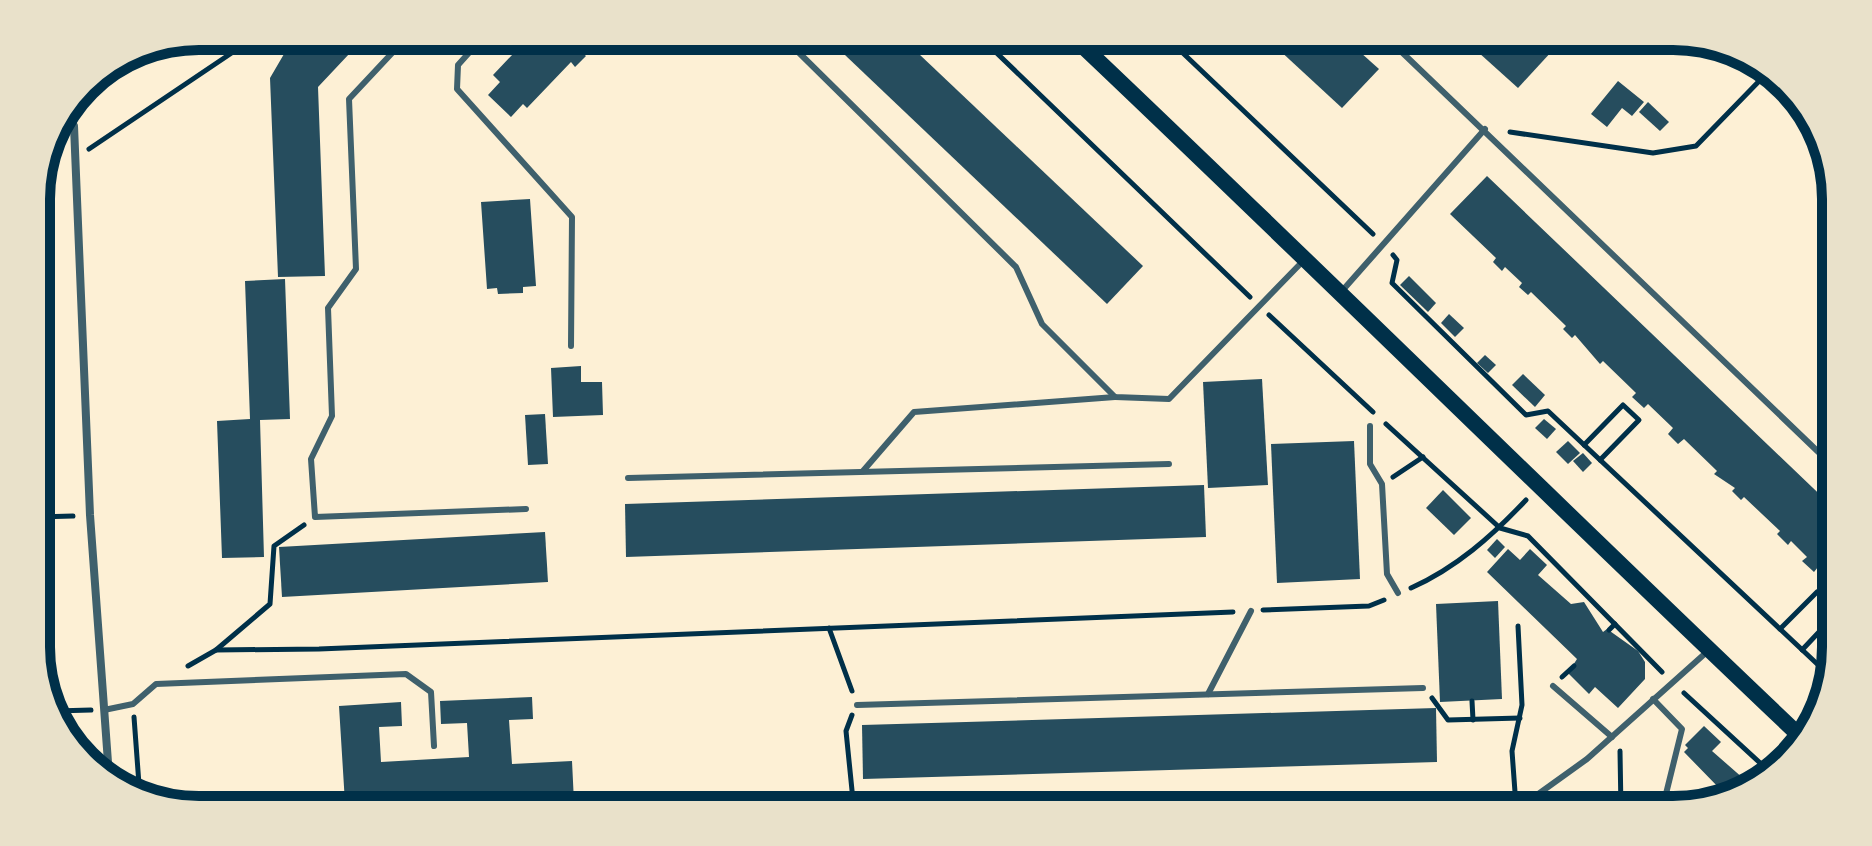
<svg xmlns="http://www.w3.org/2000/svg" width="1872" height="846" viewBox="0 0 1872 846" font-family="Raleway,sans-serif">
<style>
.building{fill:#264d5e}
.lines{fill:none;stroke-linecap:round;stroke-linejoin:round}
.path{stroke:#003049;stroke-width:5}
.service{stroke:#3f606c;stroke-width:6}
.minor{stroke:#3f606c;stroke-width:8}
.secondary{stroke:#003049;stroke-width:16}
.rim{fill:none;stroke:#003049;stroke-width:10}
</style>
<rect width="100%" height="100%" fill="#fdf0d5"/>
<g class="building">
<path d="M301 36H366L318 87 325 276 278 277 270 78 284 54Z"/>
<path d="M530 36H605L600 41 595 36 581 51 586 56 575 67 571 62 527 108 523 104 511 117 488 95 500 82 493 75Z"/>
<path d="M825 36H900L1143 266 1107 304Z"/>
<path d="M1264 36H1342L1379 69 1342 108Z"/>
<path d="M1493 36H1538L1553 50 1518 88 1478 52Z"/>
<path d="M1618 81 1644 102 1632 116 1622 108 1607 127 1591 114Z"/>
<path d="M1648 102 1669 122 1660 131 1639 112Z"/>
<path d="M1487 176 1836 510V585L1818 567 1814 572 1802 561 1807 557 1791 541 1788 545 1777 534 1780 531 1744 497 1741 500 1732 491 1735 488 1714 474 1717 471 1684 439 1678 444 1668 434 1673 428 1648 404 1644 408 1632 397 1636 393 1603 361 1600 364 1575 335 1572 338 1563 329 1566 326 1531 292 1528 295 1519 287 1522 283 1505 267 1502 271 1493 262 1496 258 1450 214Z"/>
<path d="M530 199 536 286 523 287V293L498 294 497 288 487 289 481 202Z"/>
<path d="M1409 276 1436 303 1428 312 1400 285Z"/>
<path d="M285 279 290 419 260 420 264 557 222 558 217 421 250 419 245 281Z"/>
<path d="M1449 314 1464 328 1455 337 1441 323Z"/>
<path d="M1485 355 1496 365 1488 373 1477 363Z"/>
<path d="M581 366V382H602L603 415 553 417 551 368Z"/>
<path d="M1523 374 1545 395 1535 407 1512 385Z"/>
<path d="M1262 379 1268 485 1208 488 1203 382Z"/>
<path d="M545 414 548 464 528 465 525 415Z"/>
<path d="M1544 419 1556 429 1547 439 1535 428Z"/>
<path d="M1354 441 1360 579 1277 583 1271 444Z"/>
<path d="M1568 441 1580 453 1568 464 1556 452Z"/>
<path d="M1583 453 1592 463 1583 472 1573 461Z"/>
<path d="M1204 485 1206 537 626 557 625 504Z"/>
<path d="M1443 490 1471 518 1454 535 1426 508Z"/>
<path d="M545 532 548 582 282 597 279 547Z"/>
<path d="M1497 539 1505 547 1495 558 1487 550Z"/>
<path d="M1508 549 1520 560 1530 549 1547 565 1538 575 1571 604 1584 602 1603 632 1607 629 1638 651 1645 662V679L1618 708 1595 687 1589 694 1568 673 1577 659 1487 572Z"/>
<path d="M1498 601 1502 699 1440 702 1436 604Z"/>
<path d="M532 697 533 719 509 720 512 764 572 761 574 802 512 806 511 794 487 796 488 810H365V802L345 803 339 706 401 702 402 726 379 727 381 762 469 757 467 723 441 724 440 701Z"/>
<path d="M1436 708 1437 762 863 779 862 725Z"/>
<path d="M1704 726 1721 742 1712 751 1752 786 1722 796 1718 793 1721 790 1684 752 1688 748 1685 745Z"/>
</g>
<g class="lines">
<g class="path">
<path d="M979 36 1250 297"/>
<path d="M1165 36 1373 234"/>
<path d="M79 110 88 81"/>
<path d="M1510 132 1653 153 1696 146 1767 73"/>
<path d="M89 149 236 50 250 36"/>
<path d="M1393 255 1397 260 1392 283 1526 415 1548 411 1830 676"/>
<path d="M1269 315 1373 412"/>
<path d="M1386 424 1500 528 1528 536 1662 672"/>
<path d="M1584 445 1623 405 1639 420 1600 460"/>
<path d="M1393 477 1423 457"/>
<path d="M37 517 73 516"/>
<path d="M1411 588C1456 568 1492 536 1526 500"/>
<path d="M1263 610 1369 606 1384 600"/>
<path d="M829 628 852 691"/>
<path d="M1780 629 1817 592"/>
<path d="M1609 630 1615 624"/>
<path d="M216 650 270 604 274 546 304 525"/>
<path d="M1802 650 1836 614"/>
<path d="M188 666 216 650 319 649 1233 612"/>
<path d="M1562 677 1574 666"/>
<path d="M1684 693 1771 773"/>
<path d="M1432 698 1448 720 1520 718"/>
<path d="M1472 701 1473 720"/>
<path d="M55 711 91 710"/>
<path d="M852 715 846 731 854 810"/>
<path d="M134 717 140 798"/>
<path d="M1620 751 1621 810"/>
<path d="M1515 792 1512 751 1522 705 1518 626"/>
</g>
<g class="service">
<path d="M408 36 349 99 356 269 328 308 332 416 311 459 315 517 526 509"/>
<path d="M484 36 458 65 457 89 572 217 571 346"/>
<path d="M782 36 1016 267 1042 324 1115 397 1169 399 1305 259"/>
<path d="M1385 36 1835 468"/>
<path d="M1342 291 1485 129"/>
<path d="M1370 426V464L1382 484 1387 574 1398 593"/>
<path d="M863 471 914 412 1115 397"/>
<path d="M628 478 1169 464"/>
<path d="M1553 686 1612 737"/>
<path d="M1208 694 1251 611"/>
<path d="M1653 699 1682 729 1662 810"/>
<path d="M857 705 1423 688"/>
<path d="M104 710 133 704 156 684 406 674 431 692 434 746"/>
<path d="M1516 810 1587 759 1709 650"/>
</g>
<path class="minor" d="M74 126 90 515 109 776"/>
<path class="secondary" d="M1072 36C1317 268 1556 505 1801 737"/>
</g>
<path d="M0 0H1872V846H0ZM199 50H1673A149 149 0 0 1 1822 199V647A149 149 0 0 1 1673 796H199A149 149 0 0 1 50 647V199A149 149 0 0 1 199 50Z" fill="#e9e1ca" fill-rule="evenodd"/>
<path class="rim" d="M199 50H1673A149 149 0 0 1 1822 199V647A149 149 0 0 1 1673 796H199A149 149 0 0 1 50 647V199A149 149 0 0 1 199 50Z"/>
</svg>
